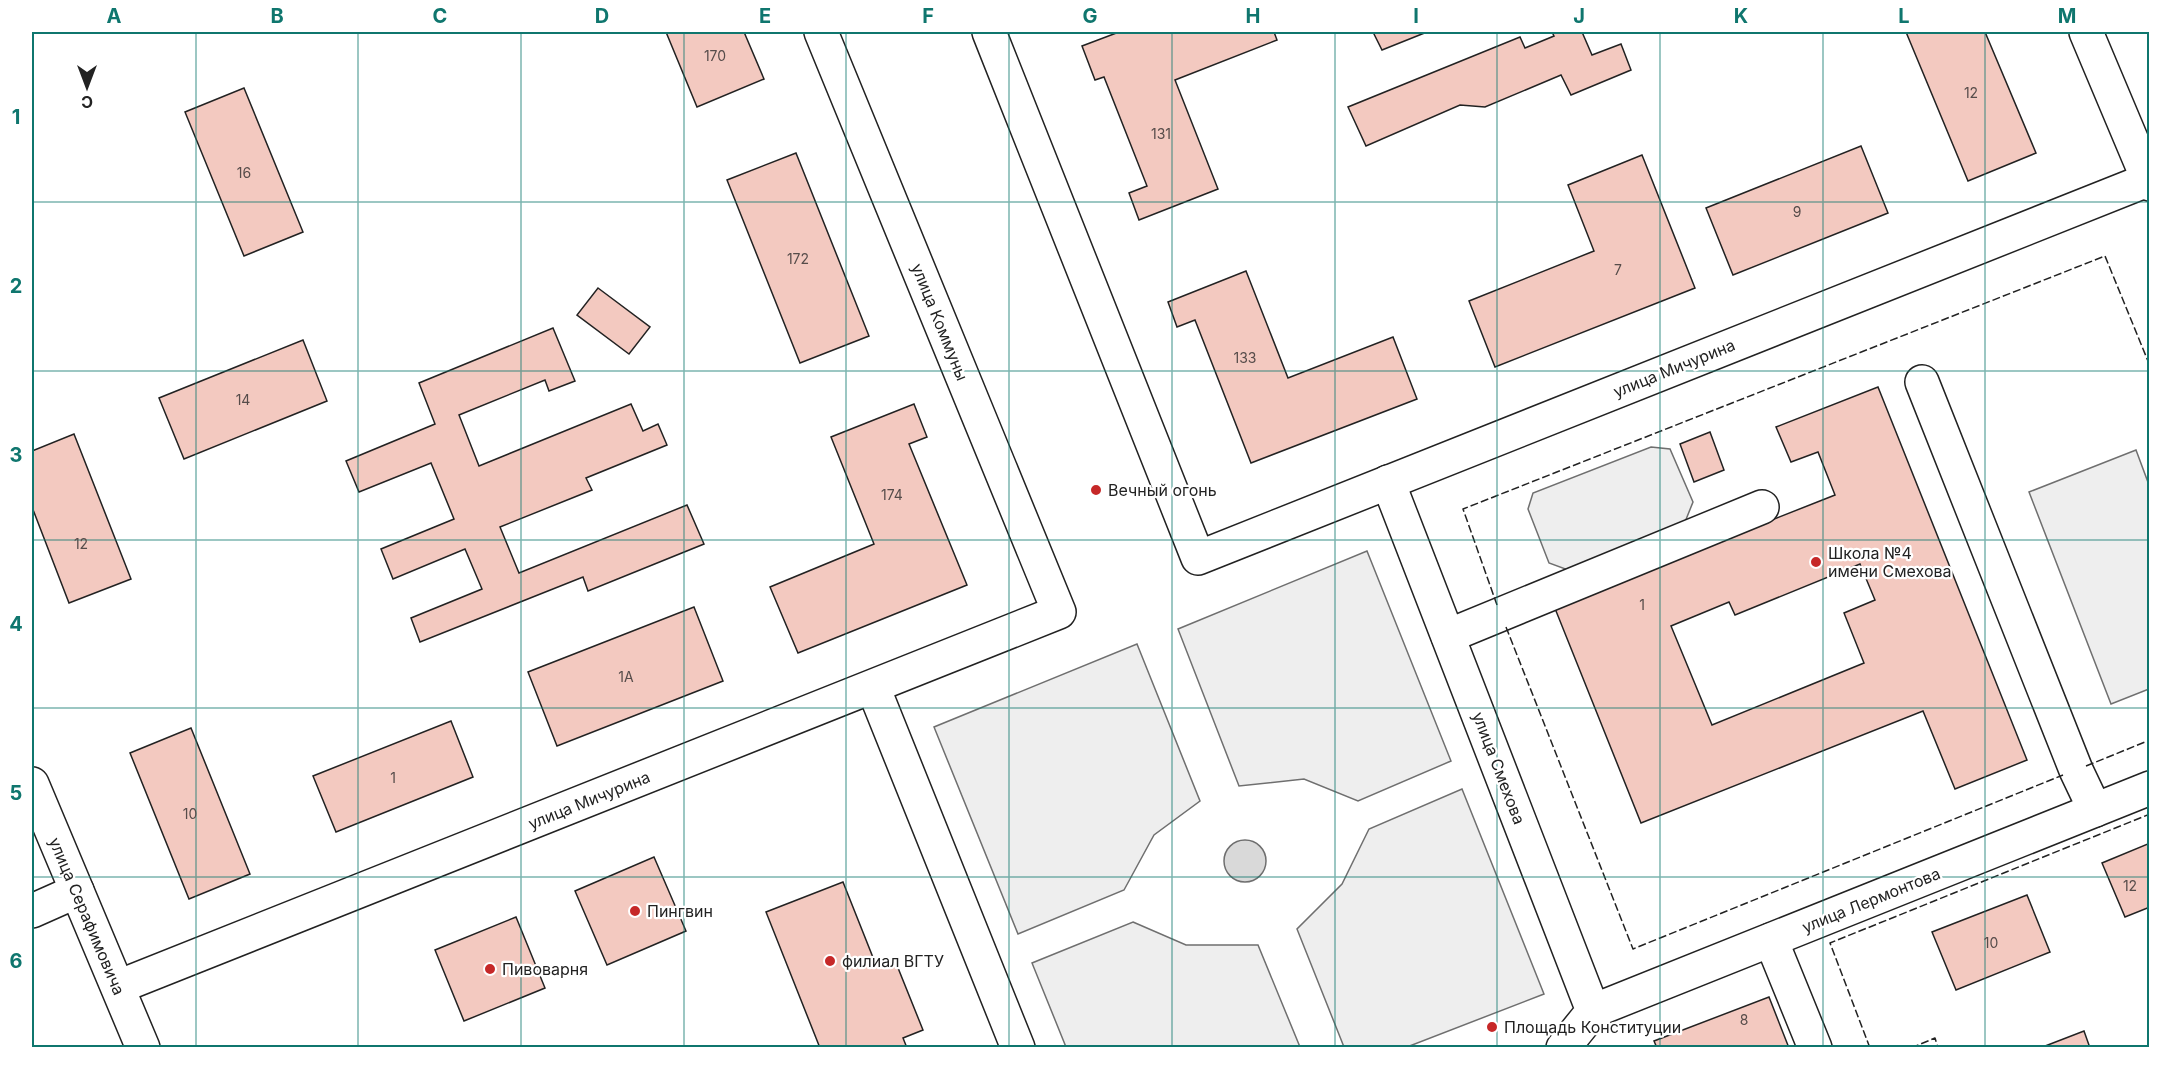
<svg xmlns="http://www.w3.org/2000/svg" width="2181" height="1079" viewBox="0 0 2181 1079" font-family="Inter,sans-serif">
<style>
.green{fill:#eee;stroke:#6f6f6f;stroke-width:1.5}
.water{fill:#d9d9d9;stroke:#6f6f6f;stroke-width:1.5}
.building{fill:#f3c9c0;stroke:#222;stroke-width:1.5;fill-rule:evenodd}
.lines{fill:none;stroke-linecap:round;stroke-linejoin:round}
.minor-casing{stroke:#222;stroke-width:36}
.minor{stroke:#fff;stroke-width:33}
.fence{stroke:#222;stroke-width:1.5;stroke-dasharray:8 3;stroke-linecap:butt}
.grid{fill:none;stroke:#0f766e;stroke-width:1.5;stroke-opacity:0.55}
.poi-dot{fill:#c62828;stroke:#fff;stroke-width:2}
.labels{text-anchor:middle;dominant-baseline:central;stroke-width:4.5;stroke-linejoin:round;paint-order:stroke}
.number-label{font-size:14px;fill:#564c4a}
.street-label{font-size:16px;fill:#222;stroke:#fff}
.poi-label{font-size:16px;fill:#222;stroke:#fff;text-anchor:start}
.neatline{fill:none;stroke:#0f766e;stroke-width:2}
.grid-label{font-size:20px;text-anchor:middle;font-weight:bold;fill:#0f766e}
</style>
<rect width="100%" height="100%" fill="#fff"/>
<g class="green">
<path d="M1651 447 1670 449 1693 502 1685 522 1568 570 1549 563 1528 509 1533 493Z"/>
<path d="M2136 450 2149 485V689L2111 704 2029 492Z"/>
<path d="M1367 551 1451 761 1358 801 1304 779 1239 786 1178 629Z"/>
<path d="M1137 644 1200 801 1154 835 1124 890 1018 934 934 727Z"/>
<path d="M1462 789 1544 994 1407 1047H1344L1297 929 1342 884 1369 829Z"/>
<path d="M1133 922 1186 945H1258L1300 1047H1066L1032 963Z"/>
</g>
<circle class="water" cx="1245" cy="861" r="21"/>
<g class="building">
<path d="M666 32H744L764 79 697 107Z"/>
<path d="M1119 32H1274L1277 40 1175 80 1218 189 1139 220 1129 193 1147 186 1104 77 1095 80 1082 46Z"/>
<path d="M1373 32H1427L1382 50Z"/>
<path d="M1552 32H1582L1592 55 1621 44 1631 70 1571 95 1561 75 1485 107 1460 105 1366 146 1348 107 1520 37 1525 48 1554 36Z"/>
<path d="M1906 32H1985L2036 153 1968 181Z"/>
<path d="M244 88 303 232 244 256 185 112Z"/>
<path d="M1861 146 1888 213 1733 275 1706 208Z"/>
<path d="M796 153 869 336 800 363 727 180Z"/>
<path d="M1642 155 1695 288 1495 367 1469 301 1594 251 1568 185Z"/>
<path d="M1246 271 1288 378 1393 337 1417 399 1251 463 1195 320 1177 327 1168 302Z"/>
<path d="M598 288 650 327 629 354 577 315Z"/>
<path d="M553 328 575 381 549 391 545 380 459 415 479 466 631 404 643 431 658 424 667 445 586 478 592 490 500 527 519 573 687 505 704 544 588 591 583 577 420 642 411 618 482 589 465 549 393 579 381 549 454 519 431 463 359 492 346 461 435 424 419 383Z"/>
<path d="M303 340 327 401 184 459 159 398Z"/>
<path d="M1878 387 2027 760 1955 789 1923 711 1641 823 1554 606 1835 495 1818 452 1791 462 1776 427ZM1860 564 1875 600 1844 613 1864 663 1712 725 1671 626 1729 602 1735 615Z"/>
<path d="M914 404 927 437 909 444 967 585 798 653 770 587 874 544 831 437Z"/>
<path d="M1710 432 1724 470 1694 482 1680 444Z"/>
<path d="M74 434 131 579 69 603 32 507V451Z"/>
<path d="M694 607 723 681 557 746 528 672Z"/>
<path d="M451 721 473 777 336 832 313 776Z"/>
<path d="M191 728 250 874 189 899 130 753Z"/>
<path d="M2150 843V907L2125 917 2102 863Z"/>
<path d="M654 857 686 931 607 965 575 891Z"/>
<path d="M843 882 876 965 894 958 923 1030 903 1038 907 1048H820L766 912Z"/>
<path d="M2027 895 2050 952 1956 990 1932 932Z"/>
<path d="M516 917 545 988 464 1021 435 950Z"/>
<path d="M1769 997 1789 1048H1657L1654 1041Z"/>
<path d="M2084 1031 2090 1048H2040Z"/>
</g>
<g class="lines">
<g class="minor-casing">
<g id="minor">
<path d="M989 32 1198 558 2150 179"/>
<path d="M2086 32 2150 184"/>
<path d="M1922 382 2076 770 2095 810"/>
<path d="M1388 482 1593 1011 1563 1048"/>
<path d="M1448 636 1762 507"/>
<path d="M873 687 1018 1048"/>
<path d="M32 784 143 1048"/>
<path d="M32 911 77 891"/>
<path d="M1771 940 1815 1048"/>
<path d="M118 987 1059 612 821 32"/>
<path d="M1593 1011 2150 788"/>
</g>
</g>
<use href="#minor" class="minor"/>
<g class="fence">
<path d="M1497 605 1463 509 2105 256 2150 366"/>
<path d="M1506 627 1633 949 2063 775"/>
<path d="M2086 766 2150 740"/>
<path d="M1870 1048 1830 943 2150 814"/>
<path d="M1911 1048 1935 1038 1938 1048"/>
</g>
</g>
<path class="grid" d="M196 32V1048M358 32V1048M521 32V1048M684 32V1048M846 32V1048M1009 32V1048M1172 32V1048M1335 32V1048M1497 32V1048M1660 32V1048M1823 32V1048M1985 32V1048M32 202H2150M32 371H2150M32 540H2150M32 708H2150M32 877H2150"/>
<g class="poi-dot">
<circle cx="1096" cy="490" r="6"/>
<circle cx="1816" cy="562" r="6"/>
<circle cx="635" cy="911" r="6"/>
<circle cx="830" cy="961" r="6"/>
<circle cx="490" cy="969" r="6"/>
<circle cx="1492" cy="1027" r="6"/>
</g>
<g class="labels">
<g class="number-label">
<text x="715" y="55">170</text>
<text x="1971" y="92">12</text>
<text x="1161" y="133">131</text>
<text x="244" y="172">16</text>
<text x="1797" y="211">9</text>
<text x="798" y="258">172</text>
<text x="1618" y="269">7</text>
<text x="1245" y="357">133</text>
<text x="243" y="399">14</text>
<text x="892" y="494">174</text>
<text x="81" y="543">12</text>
<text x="1642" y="604">1</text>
<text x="626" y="676">1А</text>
<text x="393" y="777">1</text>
<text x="190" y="813">10</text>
<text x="2130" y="885">12</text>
<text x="1991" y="942">10</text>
<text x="1744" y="1019">8</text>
</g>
<g class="street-label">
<text transform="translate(940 322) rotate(68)">улица Коммуны</text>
<text transform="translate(1674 368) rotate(-22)">улица Мичурина</text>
<text transform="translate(1499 768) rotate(69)">улица Смехова</text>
<text transform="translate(589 800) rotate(-22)">улица Мичурина</text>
<text transform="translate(1871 900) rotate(-22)">улица Лермонтова</text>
<text transform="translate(87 916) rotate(67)">улица Серафимовича</text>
</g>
<g class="poi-label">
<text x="1108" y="490">Вечный огонь</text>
<text x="1828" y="553">Школа №4<tspan x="1828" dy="18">имени Смехова</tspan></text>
<text x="647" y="911">Пингвин</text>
<text x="842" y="961">филиал ВГТУ</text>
<text x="502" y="969">Пивоварня</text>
<text x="1504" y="1027">Площадь Конституции</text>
</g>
</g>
<rect width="2181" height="1079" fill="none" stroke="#ffffff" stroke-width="66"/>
<g transform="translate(87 87) rotate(180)" stroke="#ffffff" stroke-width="4.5" paint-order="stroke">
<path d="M0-4.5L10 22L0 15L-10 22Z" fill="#222222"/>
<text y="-9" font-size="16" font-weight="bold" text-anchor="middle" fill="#222222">С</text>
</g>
<rect x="33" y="33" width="2115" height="1013" class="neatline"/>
<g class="grid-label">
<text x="114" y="23">A</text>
<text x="277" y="23">B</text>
<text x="440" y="23">C</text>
<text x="602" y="23">D</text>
<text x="765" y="23">E</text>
<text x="928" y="23">F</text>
<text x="1090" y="23">G</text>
<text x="1253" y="23">H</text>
<text x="1416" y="23">I</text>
<text x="1579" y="23">J</text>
<text x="1741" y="23">K</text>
<text x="1904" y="23">L</text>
<text x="2067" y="23">M</text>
<text x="16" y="124">1</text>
<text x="16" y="293">2</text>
<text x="16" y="462">3</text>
<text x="16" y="631">4</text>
<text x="16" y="800">5</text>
<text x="16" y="968">6</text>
</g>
</svg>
